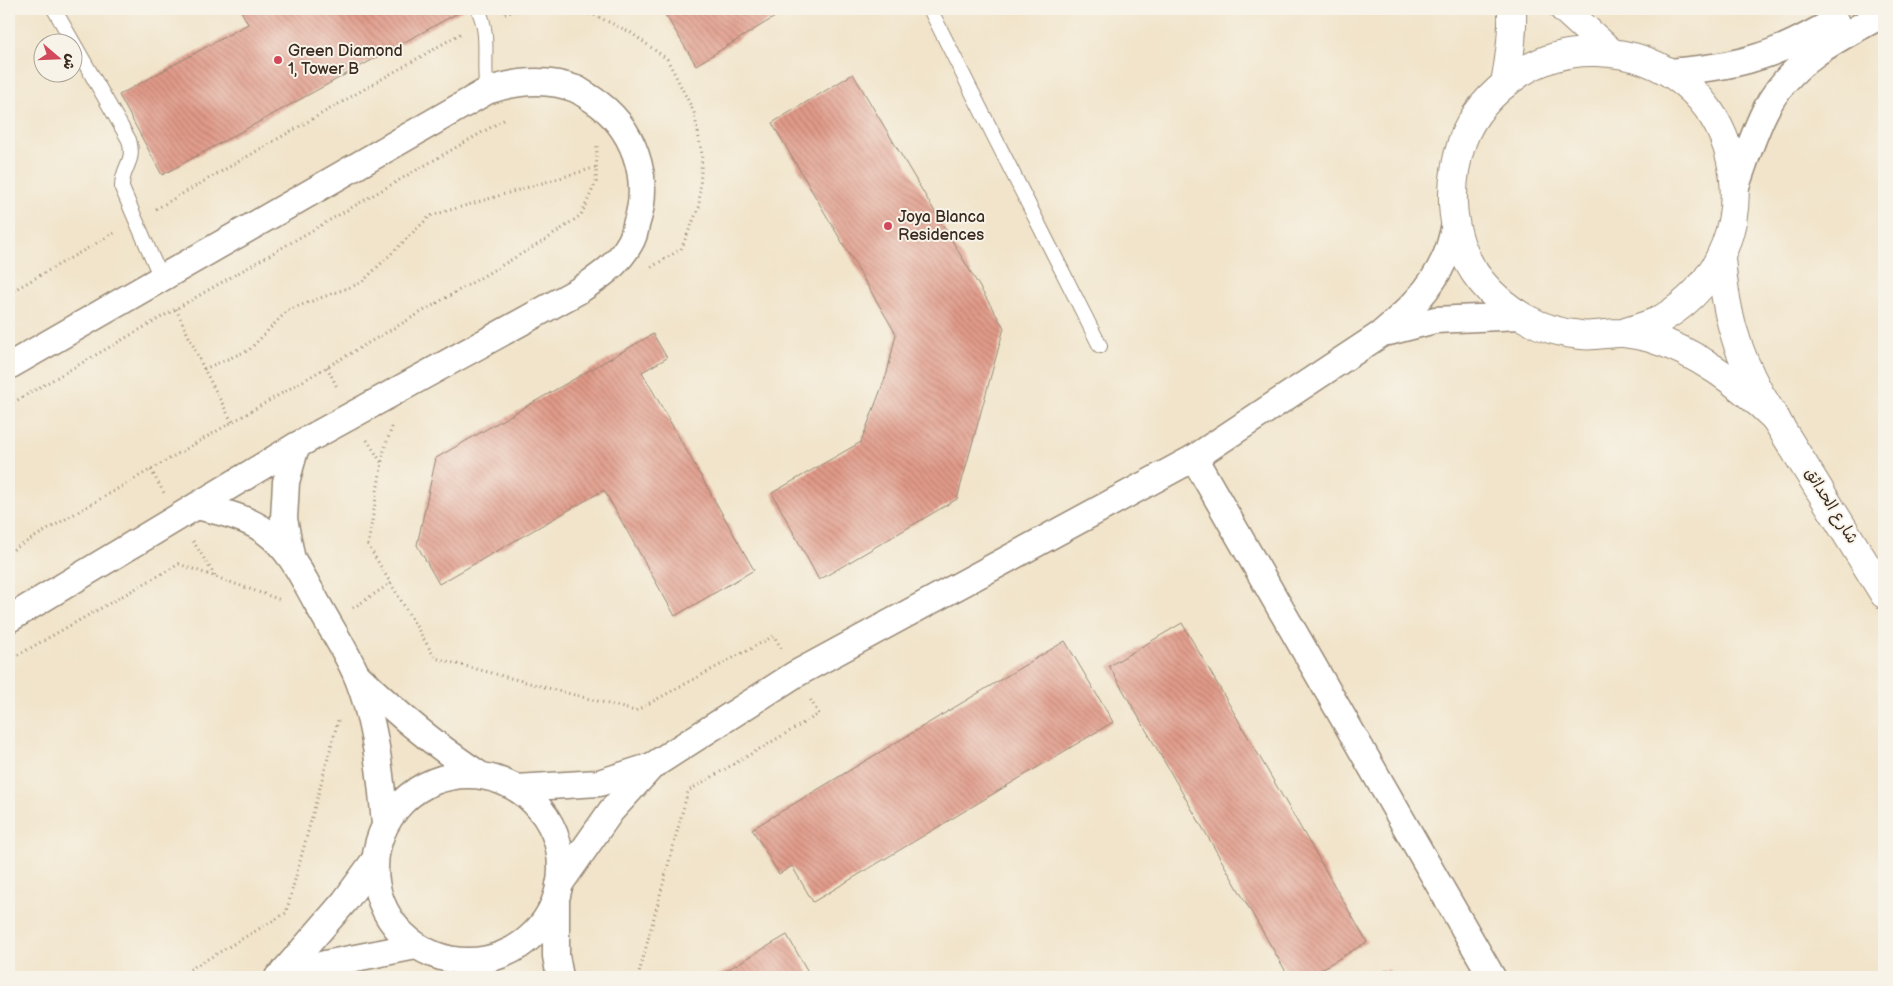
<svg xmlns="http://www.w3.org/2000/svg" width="1893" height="986" viewBox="0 0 1893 986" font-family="'Balsamiq Sans','Playpen Sans Arabic',sans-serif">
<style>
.building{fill:url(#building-back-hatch)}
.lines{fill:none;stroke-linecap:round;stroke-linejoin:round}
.service-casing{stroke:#968774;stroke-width:16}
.minor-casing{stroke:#968774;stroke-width:29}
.tertiary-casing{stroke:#968774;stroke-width:30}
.path{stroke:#968774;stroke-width:3;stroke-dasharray:1 4;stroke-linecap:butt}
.service{stroke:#fff;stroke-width:14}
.minor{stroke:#fff;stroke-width:26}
.tertiary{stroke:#fff;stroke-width:28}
.poi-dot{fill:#d1495b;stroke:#f7f3e8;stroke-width:2}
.labels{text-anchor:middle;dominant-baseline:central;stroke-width:4;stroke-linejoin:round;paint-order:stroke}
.poi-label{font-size:16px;fill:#3b2a1e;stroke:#f7f3e8;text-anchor:start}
.street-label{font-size:16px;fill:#3b2a1e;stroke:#f7f3e8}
</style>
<defs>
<pattern id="building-back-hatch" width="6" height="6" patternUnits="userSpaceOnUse" patternTransform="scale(1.25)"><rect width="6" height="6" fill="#e19a89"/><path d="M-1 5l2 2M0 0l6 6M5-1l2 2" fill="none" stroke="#b87e6f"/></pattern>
</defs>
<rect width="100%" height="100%" fill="#f7f3e8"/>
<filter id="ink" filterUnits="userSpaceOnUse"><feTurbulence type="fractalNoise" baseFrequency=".02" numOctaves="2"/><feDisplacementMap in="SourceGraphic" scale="10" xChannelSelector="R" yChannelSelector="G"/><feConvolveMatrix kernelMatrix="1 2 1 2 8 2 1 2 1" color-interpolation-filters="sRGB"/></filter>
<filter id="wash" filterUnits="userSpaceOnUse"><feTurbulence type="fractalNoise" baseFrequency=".0096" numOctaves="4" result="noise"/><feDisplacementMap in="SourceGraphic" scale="20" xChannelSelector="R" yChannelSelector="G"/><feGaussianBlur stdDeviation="1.12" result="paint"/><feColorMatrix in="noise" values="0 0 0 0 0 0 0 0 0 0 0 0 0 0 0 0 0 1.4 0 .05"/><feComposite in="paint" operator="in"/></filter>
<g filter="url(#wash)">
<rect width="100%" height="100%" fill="#f1e4ca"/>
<g id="blocks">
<g class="building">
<path d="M240 9H465L162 175 119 95 248 24Z"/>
<path d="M662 9H788L696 65Z"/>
<path d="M853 74 1004 328 957 499 819 580 772 493 861 442 887 373 896 334 772 123Z"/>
<path d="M653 334 667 358 642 372 754 570 675 616 604 490 439 584 417 545 436 458Z"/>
<path d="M1182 623 1367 942 1308 977H1289L1109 666Z"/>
<path d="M1065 641 1113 722 813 902 792 866 779 874 752 829Z"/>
<path d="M787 935 811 977H715Z"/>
<path d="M1388 969 1393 977H1375Z"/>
</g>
</g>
</g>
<g filter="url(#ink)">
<use href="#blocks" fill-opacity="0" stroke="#968774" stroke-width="1"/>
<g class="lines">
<g class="service-casing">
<g id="service">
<path d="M54 9 129 140C136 163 121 167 122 188L161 278"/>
<path d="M478 9C491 35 482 63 487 91"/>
<path d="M930 9 1100 346"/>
</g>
</g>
<g class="minor-casing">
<g id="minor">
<path d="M1668 72C1696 70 1724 67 1751 59 1781 51 1808 36 1835 21"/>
<path d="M1736 186C1745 161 1753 135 1765 111 1789 62 1838 38 1884 14"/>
<path d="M1389 332 1435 320 1521 316"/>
<path d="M9 366 487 91C516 81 547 78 576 89 582 92 587 96 592 99 634 126 652 178 636 225 635 231 633 238 630 243 618 265 598 278 578 291L296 446 9 619"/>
<path d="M1194 458 1492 977"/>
<path d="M197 506C221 512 245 517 265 531 290 549 301 574 316 601 329 625 345 649 356 674 375 718 381 777 385 824"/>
<path d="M291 555 284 519 286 482 296 446"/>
<path d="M359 677C397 714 436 746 480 775"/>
<circle cx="468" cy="868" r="93"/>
<path d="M516 788 599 783 652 766 794 675 1194 458 1381 334C1407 312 1431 290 1445 258 1450 248 1452 236 1455 225"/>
<path d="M559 885 611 811 652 766"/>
<path d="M556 901V956L560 977"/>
<path d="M280 976 345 901 374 861"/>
<path d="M278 977 325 964 416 946"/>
</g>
</g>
<g class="tertiary-casing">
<g id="tertiary">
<path d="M1564 9 1611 52"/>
<path d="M1505 83C1510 58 1513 35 1512 9"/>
<path d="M1721 258C1725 310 1735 348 1760 394L1884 594"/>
<path d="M1623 333C1636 328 1652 325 1663 318 1786 244 1742 55 1596 52 1569 51 1542 59 1520 73 1495 90 1472 113 1462 142 1447 188 1449 240 1480 280 1505 311 1541 332 1581 335 1595 337 1610 332 1624 333 1632 334 1642 336 1650 338 1698 352 1740 385 1776 419"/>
</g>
</g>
<g class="path">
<path d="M555 9 594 15 630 32 667 59 694 112 702 154 699 207 681 249 650 268"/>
<path d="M505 14 521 9H533"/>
<path d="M156 209 460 34"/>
<path d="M9 293 116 232"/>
<path d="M176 309 204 369 232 422"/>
<path d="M327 367 338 389"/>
<path d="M204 369 249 350 288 310 361 283 430 216 597 167"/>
<path d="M9 405 507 118"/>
<path d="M392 427 384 450 368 545 435 658 635 711 774 636 781 648"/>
<path d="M367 440 381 462"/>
<path d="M151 470 164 493"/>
<path d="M193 541 215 576"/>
<path d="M9 552 547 239 581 215 596 182 597 146"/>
<path d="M353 608 391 583"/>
<path d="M9 660 179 564 281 600"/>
<path d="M177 977 286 913 339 717"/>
<path d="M638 977 688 791 819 714 810 699"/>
</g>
<use href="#service" class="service"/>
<use href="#minor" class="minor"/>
<use href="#tertiary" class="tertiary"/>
</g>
</g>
<g class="poi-dot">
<circle cx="278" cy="60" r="5"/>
<circle cx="888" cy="226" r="5"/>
</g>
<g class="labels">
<g class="poi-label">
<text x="288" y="51">Green Diamond<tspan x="288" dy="18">1, Tower B</tspan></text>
<text x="898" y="217">Joya Blanca<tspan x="898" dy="18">Residences</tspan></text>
</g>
<g class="street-label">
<text transform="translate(1831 506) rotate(58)">شارع الحدائق</text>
</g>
</g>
<rect width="1893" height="986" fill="none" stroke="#f7f3e8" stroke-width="30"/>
<g transform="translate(58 58) rotate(109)"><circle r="24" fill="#f7f3e8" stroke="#aca397"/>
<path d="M0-4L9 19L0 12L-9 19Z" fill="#d1495b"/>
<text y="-8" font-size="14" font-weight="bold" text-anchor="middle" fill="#3b2a1e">ش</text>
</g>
</svg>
